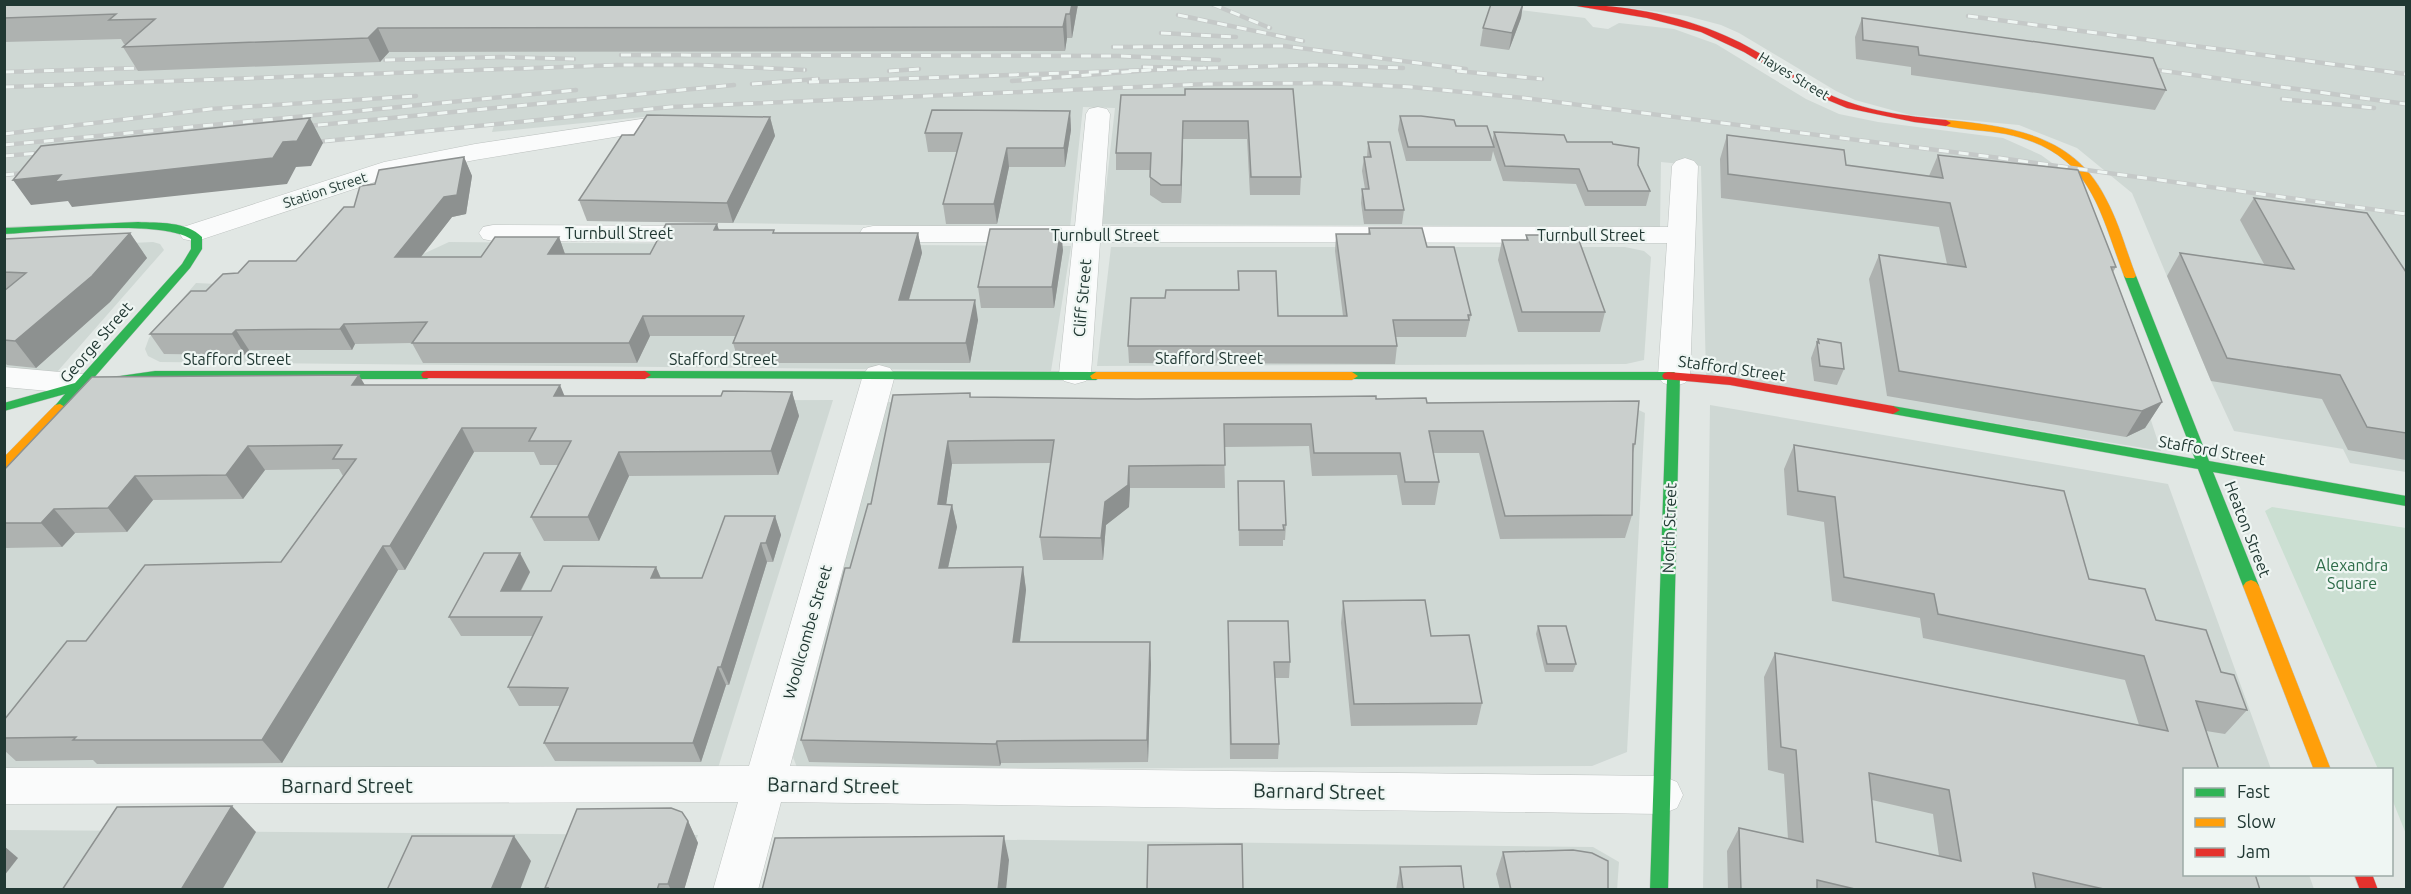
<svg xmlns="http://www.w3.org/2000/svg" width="2411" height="894" viewBox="0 0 2411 894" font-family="Ubuntu,sans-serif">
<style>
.built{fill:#cfd8d4}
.green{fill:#cbdfd2}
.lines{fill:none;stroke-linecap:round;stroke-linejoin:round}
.street-casing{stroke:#bec3c1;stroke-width:1}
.fast-casing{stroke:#bec4c2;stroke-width:1}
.slow-casing{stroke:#bec4c2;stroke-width:1}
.jam-casing{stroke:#bec4c2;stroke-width:1}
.street{fill:#fafbfb;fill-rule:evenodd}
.fast{fill:#30b455;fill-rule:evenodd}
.slow{fill:#ff9f0a;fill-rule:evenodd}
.jam{fill:#e5322d;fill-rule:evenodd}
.rail-casing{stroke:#c5c9c8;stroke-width:4.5}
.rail{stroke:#eff6f3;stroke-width:3;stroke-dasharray:10;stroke-linecap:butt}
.wall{fill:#aeb2b0;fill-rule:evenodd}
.shaded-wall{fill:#8d9190}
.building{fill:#cacfcd;stroke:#8d9190;stroke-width:1.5;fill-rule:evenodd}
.labels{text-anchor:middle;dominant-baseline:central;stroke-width:4.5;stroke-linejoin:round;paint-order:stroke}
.far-street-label{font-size:14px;fill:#213833;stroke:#eff6f3}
.street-label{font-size:16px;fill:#213833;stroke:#eff6f3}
.park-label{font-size:16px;fill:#2e6c49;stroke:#eff6f3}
.near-street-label{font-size:20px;fill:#213833;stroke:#eff6f3}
</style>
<rect width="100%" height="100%" fill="#e1e7e4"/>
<g class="built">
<path d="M1470 4 1585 18 1593 27 1608 29 1619 23 1674 29 1716 44 1806 99 1839 114 1878 122 2003 138 2041 155 2063 171 2117 316 2161 451 1706 375 1701 166 1661 162 1660 227 1102 224 1115 108 1083 107 1070 228 587 221 653 116 492 132 494 125 5 177 4 5Z"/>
<path d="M1608 5H2406V472L2350 463 2343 449 2234 431 2211 381 2132 193 2077 148 2019 125 1910 115 1855 100 1836 91 1739 33 1721 25 1687 16Z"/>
<path d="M153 242 160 244 164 250 57 372 5 368V249Z"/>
<path d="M449 242 1071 246 1051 371 160 362 148 356 145 349 149 338 196 283 217 284 423 254Z"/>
<path d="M1111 247H1625L1644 251 1651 257 1644 360 1626 364 1097 366Z"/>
<path d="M833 400 718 768 5 770 4 488 86 402Z"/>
<path d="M882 402H1622L1645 413 1627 752 1592 766 798 770 793 757Z"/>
<path d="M1710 405 2168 484 2271 769 2184 770V874L2309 875 2314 889 1703 890Z"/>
<path d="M4 830 698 835 680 889 5 890Z"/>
<path d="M785 837 1593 847 1619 862 1617 890H767L777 851Z"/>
</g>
<path class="green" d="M2272 507 2406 528V834L2392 799V770L2378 769 2265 511Z"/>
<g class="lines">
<g class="street-casing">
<g id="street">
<path d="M1098 107 1107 109 1110 114 1102 226 1668 227 1672 166 1676 161 1685 158 1694 161 1698 166 1690 376 1685 383 1674 386 1663 383 1658 376 1667 243 1100 242 1091 374 1086 381 1075 384 1064 381 1059 374 1073 242H873L863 240 859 234 863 228 873 226H1075L1086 114 1089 109Z"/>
<path d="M648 118 657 120 660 125 657 130 475 160 390 177 203 239 193 241 183 239 179 233 183 227 384 162 475 144Z"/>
<path d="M493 225 707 226 717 228 721 234 717 240 707 242 493 241 483 239 479 233 483 227Z"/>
<path d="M879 365 890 368 895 375 790 766 1662 776 1677 782 1683 795 1677 808 1662 814 781 802 758 890H713L738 802 4 804V768L749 766 863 375 868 368Z"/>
<path d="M4 367 82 374 93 377 98 384 93 391 82 394 4 387Z"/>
</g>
</g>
<g class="fast-casing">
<g id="fast">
<path d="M138 222C158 223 186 221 202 237V249L190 268 92 380 155 371H427L433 375 427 379H155L84 389 65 411 60 412 53 408 65 394 4 411V403L75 383 182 264 191 249V239C159 219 45 232 4 234V228Z"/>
<path d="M2130 273 2136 276 2209 461 2406 496V506L2213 472 2259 586 2256 590H2246L2243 586 2198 469 1893 414 1886 410 1893 406 2195 459 2124 276Z"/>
<path d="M645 371 1096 372 1102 376 1096 380 641 378 639 375 641 372Z"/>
<path d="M1352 372H1674L1680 376 1668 890H1650L1667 380 1348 379 1346 376Z"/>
</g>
</g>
<g class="slow-casing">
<g id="slow">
<path d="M1946 120C2010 126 2075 135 2106 199 2119 223 2126 250 2136 276L2134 278H2126L2124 276C2098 206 2090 152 2006 134 1985 130 1963 130 1942 125V121Z"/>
<path d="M1096 372H1352L1358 376 1352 380 1092 379 1090 376Z"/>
<path d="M60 404 67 408 65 411 9 469 4 471V457L55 405Z"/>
<path d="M2251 580 2256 582 2259 586 2331 770H2314L2243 586 2246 582Z"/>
</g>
</g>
<g class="jam-casing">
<g id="jam">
<path d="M1565 4C1619 4 1677 14 1726 36 1762 51 1791 76 1826 93 1864 111 1905 116 1946 120L1951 123 1946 126 1914 122 1847 108 1818 96 1744 52 1701 32 1647 18Z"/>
<path d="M427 371H645L651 375 645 379 423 378 421 375 423 372Z"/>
<path d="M1668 372 1730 377 1893 406 1900 410 1893 414 1730 385 1664 379 1662 376 1664 373Z"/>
<path d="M2354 874H2372L2378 890H2360Z"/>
</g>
</g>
<use href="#street" class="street"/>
<use href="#fast" class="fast"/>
<use href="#slow" class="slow"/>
<use href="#jam" class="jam"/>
<g class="rail-casing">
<g id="rail">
<path d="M1212 4 1270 28"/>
<path d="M1178 15 1303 41"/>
<path d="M1968 16 2406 74"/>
<path d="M1161 33 1236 37"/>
<path d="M1113 47 1284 46 1466 69"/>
<path d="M621 55 1118 56 1219 60"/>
<path d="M385 60 501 57 574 59"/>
<path d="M1143 67 1205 68 1150 70"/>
<path d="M1208 68 1314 65 1403 68"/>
<path d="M2142 68 2406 104"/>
<path d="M889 71 919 69"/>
<path d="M1457 71 1542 79"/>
<path d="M4 72 140 68"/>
<path d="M809 82 1150 70 1012 81"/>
<path d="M752 84 818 79"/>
<path d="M4 87 618 65H697L805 70"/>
<path d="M2282 99 2374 108"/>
<path d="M298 127 734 85"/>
<path d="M4 134 210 109 416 96"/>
<path d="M305 143 670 107 1207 84 1325 83 1411 87 1524 98 2000 158 2406 214"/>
<path d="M4 145 576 90"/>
<path d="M4 156 50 152"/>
<path d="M4 175 34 172"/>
</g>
</g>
<use href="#rail" class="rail"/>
</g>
<g class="wall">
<path d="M4 4H1078L1072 38H1067L1065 51 389 52 380 62 138 71 123 47 126 44H124L121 39 4 42Z"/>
<path d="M1491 4H1523L1521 18 1509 50 1480 46 1483 28Z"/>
<path d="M1862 18 2166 90 2155 110 1911 75V67L1856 59 1855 37Z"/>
<path d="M1293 89 1301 177 1300 195H1250L1247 139H1183L1181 203H1162L1150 195V170H1116V153L1185 95Z"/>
<path d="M1070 111 1071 130 1065 167H1009L997 224H946L943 204 957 152H928L925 133Z"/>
<path d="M1400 116 1456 126 1492 143 1494 132 1567 142 1613 144 1638 165 1650 191 1646 206H1585L1576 184 1503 181 1493 151 1491 161H1406L1398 130Z"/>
<path d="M770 117 775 136 733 223 587 221 579 200 634 135Z"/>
<path d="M1727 135 1846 165 1929 176 1938 155 2116 267 2113 272 2162 402 2145 428 2126 437 1887 396 1869 279 1879 255 1947 264 1939 227 1721 198 1720 159Z"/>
<path d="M1368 142 1404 210 1402 224H1364L1361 203 1362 189H1365L1362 171 1364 157H1367Z"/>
<path d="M464 157 472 176 466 214 452 217 421 257H481L559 237 565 254H650L717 224 719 230 774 233H918L922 253 909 300 978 320 970 363H739L733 343 735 336H650L637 363H423L412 343 355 344 352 350H249L245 355 164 354 150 334 206 291 238 273 296 261 354 207 375 184Z"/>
<path d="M2254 198 2406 272V460L2348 450 2322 399 2211 381 2167 276 2180 253 2264 264 2240 220Z"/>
<path d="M1369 228 1427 247 1471 315 1466 337H1396L1397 346 1395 364 1129 363 1128 346 1165 298 1238 290V271L1278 316H1343L1335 251 1336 234H1368Z"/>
<path d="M130 233 147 258 110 302 36 368 7 365 4 362V239Z"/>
<path d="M1526 235 1605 312 1600 332H1518L1498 260 1502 240H1526Z"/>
<path d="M1063 250 1054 308H981L978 287Z"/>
<path d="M1818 339 1844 369 1837 385 1814 381 1811 358Z"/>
<path d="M365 385 565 396H721L792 392 799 416 778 475 629 476 599 541H544L531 517 559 465H540L534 452H474L405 570H398L282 763 97 764 93 760 16 761 4 750V720L86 641 281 562 343 476 339 469 265 470 243 499 153 500 127 532 75 533 62 547 4 548V470Z"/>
<path d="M971 397 1137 399H1376L1427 403 1635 444 1633 453 1632 515 1625 538 1500 539 1479 453H1433L1439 482 1435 505H1402L1397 475 1312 476 1309 446 1224 447 1225 488H1130L1129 507 1106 525 1103 560H1043L1040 537 1051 463 952 464 946 504 952 505 957 527 948 568 1023 567 1026 590 1020 642 1151 664 1148 762 1001 763 1000 766 809 762 801 740 850 568 871 504Z"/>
<path d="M1794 445 2089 579 2156 620 2221 672 2247 710 2225 734 2206 731 2260 890H1728L1727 851 1739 828 1788 839 1784 774 1768 770 1764 677 1775 653 2139 725 2125 680 1923 638 1920 618 1832 601 1824 522 1787 515 1784 469ZM1872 800 1933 814 1939 856 1876 842Z"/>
<path d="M1238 481 1286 525 1285 540H1283V546H1239Z"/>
<path d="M775 516 781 535 773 562H767L729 685H726L701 762 555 761 544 743 560 706H519L508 687 533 636H461L449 617 530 572 521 591H551L656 567 661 578H702Z"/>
<path d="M1343 601 1431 636 1482 703 1477 725 1351 726 1341 623Z"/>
<path d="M1228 621 1290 662 1289 678H1275L1279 744 1278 759H1230Z"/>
<path d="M1538 626 1576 664 1573 672H1545L1536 634Z"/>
<path d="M688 821 698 843 684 890H546L545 888Z"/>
<path d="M1503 852 1608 890H1500L1496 874Z"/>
<path d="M1400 867 1464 890H1396Z"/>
</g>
<g class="shaded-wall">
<path d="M1072 4H1078L1072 38 1070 14Z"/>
<path d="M1523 4 1521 18 1509 50 1512 33Z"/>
<path d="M1066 14 1067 38 1065 51 1063 27Z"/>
<path d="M378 28 389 52 380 62 368 38Z"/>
<path d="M1070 111 1071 130 1065 167 1064 148Z"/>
<path d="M770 117 775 136 733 223 727 203Z"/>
<path d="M310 118 323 143 311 166 296 167 287 184 72 207 68 201 31 205 13 180Z"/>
<path d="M1183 121V139L1181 203V185Z"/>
<path d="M1007 148 1009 167 997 224 994 204Z"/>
<path d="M464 157 472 176 466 214 452 217 405 277 395 257Z"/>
<path d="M717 224 723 244 714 230Z"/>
<path d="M1061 229 1063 250 1054 308 1052 287Z"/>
<path d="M130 233 147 258 110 302 36 368 15 341Z"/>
<path d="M918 233 922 253 903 320 899 300Z"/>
<path d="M559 237 566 257 548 254Z"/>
<path d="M975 300 978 320 970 363 966 343Z"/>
<path d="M643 316 650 336 637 363 629 343Z"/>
<path d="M344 324 355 344 352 350 340 329Z"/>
<path d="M236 330 249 350 245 355 232 334Z"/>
<path d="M359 375 373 399 352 385Z"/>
<path d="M560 385 570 409 554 396Z"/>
<path d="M792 392 799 416 778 475 771 451Z"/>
<path d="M2162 402 2145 428 2126 437 2142 411Z"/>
<path d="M462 428 474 452 405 570 390 546Z"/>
<path d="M948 441 952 464 943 527 938 504Z"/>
<path d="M248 446 265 470 243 499 226 475Z"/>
<path d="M619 452 629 476 599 541 588 517Z"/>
<path d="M1129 466 1130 488 1129 507 1106 525 1103 560 1101 538 1105 502Z"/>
<path d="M135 476 153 500 127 532 108 508Z"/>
<path d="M952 505 957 527 943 590 939 568Z"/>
<path d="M54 509 75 533 62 547 41 523Z"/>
<path d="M775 516 781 535 773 562 766 543Z"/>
<path d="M761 543 767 562 729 685 721 667Z"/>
<path d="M383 546 398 570 282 763 262 740Z"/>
<path d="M520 553 530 572 511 609 501 591Z"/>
<path d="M656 567 664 586 651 578Z"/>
<path d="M1023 567 1026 590 1017 665 1013 642Z"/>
<path d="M1150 642 1151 664 1148 762 1147 740Z"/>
<path d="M718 667 726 685 701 762 693 743Z"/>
<path d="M997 741 1001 763 1000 766 996 744Z"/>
<path d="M232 806 256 832 222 890H181Z"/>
<path d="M688 821 698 843 684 890H671L668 884Z"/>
<path d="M514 836 531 861 520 890H491Z"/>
<path d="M1004 836 1009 860 1006 890H998Z"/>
<path d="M4 846 18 858 4 876Z"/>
</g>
<g class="building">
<path d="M4 4H1072L1070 14H1066L1063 27 378 28 368 38 123 47 155 19 109 20 116 14 4 18Z"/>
<path d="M1491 4H1523L1512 33 1483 28Z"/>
<path d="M1862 18 2153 58 2166 90 1919 55 1918 47 1863 40Z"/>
<path d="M1185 89H1293L1301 177H1251L1248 121H1183L1181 185H1161L1150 177 1151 153H1116L1121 95H1185Z"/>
<path d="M932 110 1070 111 1064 148H1007L994 204H943L962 133H925Z"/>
<path d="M647 115 770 117 727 203 579 200 622 135H634Z"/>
<path d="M1400 116H1421L1454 120 1456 126H1487L1494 147H1408Z"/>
<path d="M310 118 297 141 283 142 273 158 55 182 61 175 13 180 41 146Z"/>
<path d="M1494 132 1564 135 1567 142H1612L1613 144 1639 148 1638 165 1650 191H1588L1579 169 1505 166Z"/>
<path d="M1727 135 1844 150 1846 165 1943 178 1938 155 2078 170 2116 267H2111L2162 402 2142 411 1899 371 1879 255 1966 267 1950 203 1728 174Z"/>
<path d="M1368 142H1390L1404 210H1365L1362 189H1369L1364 157H1371Z"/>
<path d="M464 157 457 195 444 197 395 257H481L495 237H559L548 254H650L666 224H717L714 230H774L773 233H918L899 300H975L966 343H733L744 316H643L629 343H412L427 322 344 324 340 329 236 330 232 334H150L191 291H206L223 274 238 273 249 261H296L344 207H354L360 186 375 184 379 170Z"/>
<path d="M2254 198 2367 213 2406 272V433L2367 427 2340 375 2227 358 2180 253 2294 269Z"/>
<path d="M1369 228H1422L1427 247H1454L1471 315H1468L1469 320H1393L1397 346H1128L1131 298H1165L1166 290H1239L1238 271H1276L1278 316H1347L1336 234H1370Z"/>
<path d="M990 229H1061L1052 287H978Z"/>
<path d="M130 233 92 276 15 341 4 340V291L26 273 4 272V239Z"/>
<path d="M1526 235H1577L1605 312H1522L1502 240H1528Z"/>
<path d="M1818 339 1841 343 1844 369 1820 366 1817 342 1819 343Z"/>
<path d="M359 375 352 385H560L554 396H721L723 391 792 392 771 451 619 452 588 517H531L571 441H529L536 428H462L390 546H383L262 740H73L76 737 4 738V720L67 641H86L145 565 281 562 356 459H333L342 445 248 446 226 475 135 476 108 508 54 509 41 523H4V470L92 377Z"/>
<path d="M970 393V397L1137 399 1376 396V399L1426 398 1427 403 1639 401 1635 444H1633L1632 515 1505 516 1483 431H1429L1439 482H1405L1400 453H1314L1311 424H1224L1225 465 1129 466 1128 485 1105 502 1101 538 1040 537 1054 440 948 441 938 504 952 505 939 568 1023 567 1013 642H1150L1147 740 997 741 996 744 801 740 845 568H850L868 504H871L893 395Z"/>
<path d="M1794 445 2064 491 2089 579 2145 589 2156 620 2206 630 2221 672 2234 675 2247 710 2196 701 2219 770H2184V874H2255L2260 890H2108L2033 873 2036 890H1859L1817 880V890H1741L1739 828 1803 842 1796 750 1781 747 1775 653 2168 731 2144 656 1938 614 1934 594 1844 577 1835 497 1798 491ZM1869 773 1949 790 1961 861 1876 842Z"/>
<path d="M1238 481H1284L1286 525H1283L1284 530H1239Z"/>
<path d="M725 516H775L766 543H761L721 667H718L693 743H544L568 688 508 687 542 617H449L484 553H520L501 591H551L563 566 656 567 651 578H702Z"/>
<path d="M1425 600 1431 636 1469 635 1482 703 1354 704 1343 601Z"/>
<path d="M1228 621H1288L1290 662H1274L1279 744H1231Z"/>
<path d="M1538 626H1566L1576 664H1547Z"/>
<path d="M232 806 181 890H62L117 807Z"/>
<path d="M671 808 682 812 688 821 668 884H659L657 890H547L548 888H545L577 809Z"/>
<path d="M412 836H514L491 890H387Z"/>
<path d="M1004 836 998 890H762L775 838Z"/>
<path d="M1242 844 1243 890H1147L1148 845Z"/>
<path d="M1573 850 1592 853 1608 861V890H1511L1503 852Z"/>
<path d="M1461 866 1464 890H1403L1400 867Z"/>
</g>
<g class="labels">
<g class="far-street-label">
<text transform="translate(1794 76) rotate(31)">Hayes Street</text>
<text transform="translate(325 190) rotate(-18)">Station Street</text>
</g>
<g class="street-label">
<text x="619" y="233">Turnbull Street</text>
<text x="1105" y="235">Turnbull Street</text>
<text x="1591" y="235">Turnbull Street</text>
<text transform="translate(1082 298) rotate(-85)">Cliff Street</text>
<text transform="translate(96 342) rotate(-49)">George Street</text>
<text x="1209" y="358">Stafford Street</text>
<text x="237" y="359">Stafford Street</text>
<text x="723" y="359">Stafford Street</text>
<text transform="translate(1732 368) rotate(8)">Stafford Street</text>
<text transform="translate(2212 450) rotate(10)">Stafford Street</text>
<text transform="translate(1669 528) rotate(-88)">North Street</text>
<text transform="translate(2248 529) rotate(69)">Heaton Street</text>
<text transform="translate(807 632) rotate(-74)">Woollcombe Street</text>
</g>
<g class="park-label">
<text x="2352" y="565">Alexandra<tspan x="2352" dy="18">Square</tspan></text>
</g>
<g class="near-street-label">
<text x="347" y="785">Barnard Street</text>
<text transform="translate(833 785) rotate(1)">Barnard Street</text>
<text transform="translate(1319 791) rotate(1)">Barnard Street</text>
</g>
</g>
<rect width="2411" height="894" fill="none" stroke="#213833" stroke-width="12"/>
<rect x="2183" y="768" width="210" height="108" fill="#eff6f3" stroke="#9daaa6" stroke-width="1.5"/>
<rect x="2195" y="788" width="30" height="9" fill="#30b455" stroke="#9daaa6" stroke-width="1.5"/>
<text x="2237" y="798" font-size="18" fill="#213833">Fast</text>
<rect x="2195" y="818" width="30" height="9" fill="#ff9f0a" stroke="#9daaa6" stroke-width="1.5"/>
<text x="2237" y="828" font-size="18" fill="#213833">Slow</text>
<rect x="2195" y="848" width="30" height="9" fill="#e5322d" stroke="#9daaa6" stroke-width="1.5"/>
<text x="2237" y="858" font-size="18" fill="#213833">Jam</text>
</svg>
